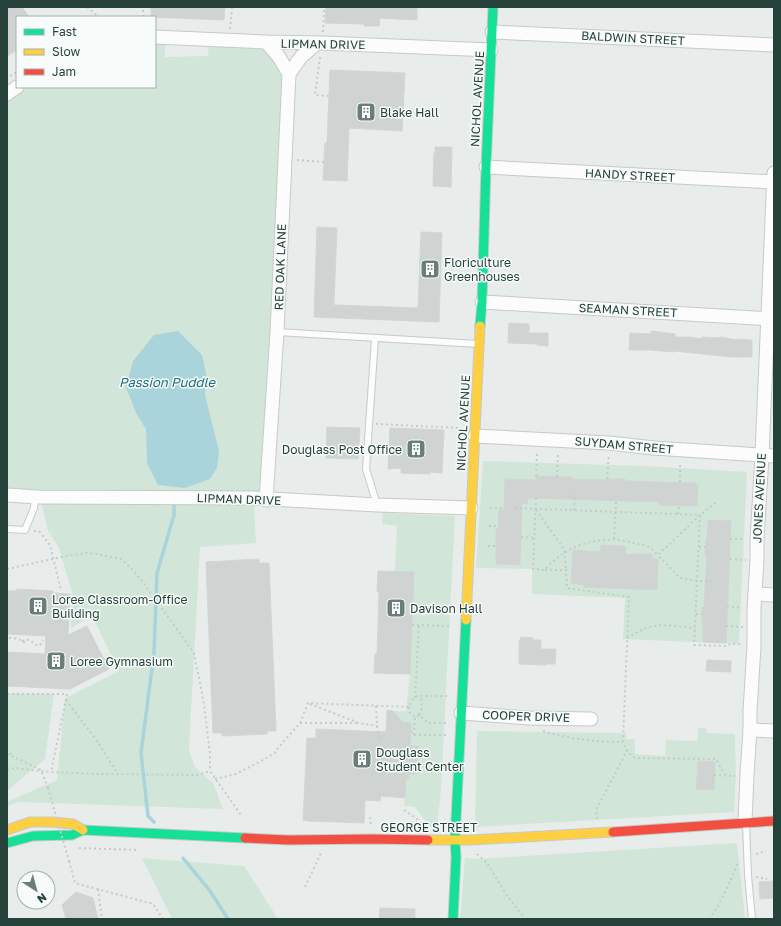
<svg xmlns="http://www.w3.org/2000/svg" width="781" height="926" viewBox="0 0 781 926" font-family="'Golos Text',sans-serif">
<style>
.green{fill:#d1e6d8}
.water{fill:#a9d4db}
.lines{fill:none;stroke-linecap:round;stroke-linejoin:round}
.stream{stroke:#a9d4db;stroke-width:3.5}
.building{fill:#cfd4d2;stroke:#d1d6d4}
.lane-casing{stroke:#c5cac8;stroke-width:8}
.street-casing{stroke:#c5cac8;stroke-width:15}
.fast-casing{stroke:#c3cbc8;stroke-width:11}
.slow-casing{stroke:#c3cbc8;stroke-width:11}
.jam-casing{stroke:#c3cbc8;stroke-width:11}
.path{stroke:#c3ccca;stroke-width:2;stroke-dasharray:2 3;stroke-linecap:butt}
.lane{stroke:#fcfcfc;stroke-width:6}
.street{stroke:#fcfcfc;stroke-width:13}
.fast{stroke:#16e098;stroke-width:9}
.slow{stroke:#ffcf43;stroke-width:9}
.jam{stroke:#f24e42;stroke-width:9}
.path-bridge{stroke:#c3ccca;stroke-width:2;stroke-dasharray:2 3;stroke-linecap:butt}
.labels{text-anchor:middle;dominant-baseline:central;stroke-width:3;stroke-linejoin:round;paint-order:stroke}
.street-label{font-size:12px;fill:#24423a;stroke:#f7fbf9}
.poi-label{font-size:12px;fill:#24423a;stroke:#f7fbf9;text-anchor:start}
.water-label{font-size:13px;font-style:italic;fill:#1c6f80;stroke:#f7fbf9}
</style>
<rect width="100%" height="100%" fill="#e8edeb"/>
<g class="green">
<path d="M165 42V57L208 56 209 43 266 42 289 74 263 501 254 508 256 543 200 547 189 751 195 767 213 783 223 809 19 802 7 806V802L57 780 65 698 119 671 92 616 71 628 72 592 59 548 48 531 41 501 7 494V97L26 87H155V43Z"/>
<path d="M483 461 645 466 747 472 739 644 623 639 625 598 532 594V569L476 568Z"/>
<path d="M383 513 455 516 441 789 437 828 430 827 415 807 404 806 406 779H409V774H417L419 747 410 746 411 724 402 722 393 711H406L410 674 414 573 395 572 397 526 382 524Z"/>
<path d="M7 693 54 694 45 759 7 791Z"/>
<path d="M698 728H706L707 733 735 734 736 776 734 812 475 827 477 731 626 733V739H635V754L665 756 666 740 697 741Z"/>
<path d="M737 843 745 919H460L465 858 477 859Z"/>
<path d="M142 858 244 866 278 919H172Z"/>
</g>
<path class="water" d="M178 331 202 355 206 373 205 395 219 451 217 468 210 479 185 488 158 485 147 463 146 429 136 413 126 387 133 361 154 335Z"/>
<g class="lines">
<g class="stream">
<path d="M154 822 148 816 141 753 154 653 157 573 174 515V504"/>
<path d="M183 858 210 891 228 919"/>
</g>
</g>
<g class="building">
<path d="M7 7H22L29 17H17V50L7 56Z"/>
<path d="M151 7H225L224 20 151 17Z"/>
<path d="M326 7H417V20L380 18 379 26H364V24L325 23Z"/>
<path d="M330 70 405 73 402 131 349 128 347 181 323 180 325 143H327Z"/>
<path d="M435 147H452L451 187 433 186 434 153H435Z"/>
<path d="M317 227 337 228 334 305 418 308 421 232 442 233 439 322 314 317Z"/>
<path d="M509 323 529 324V333H548V346L537 345V344L508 343Z"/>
<path d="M651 331 675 334V337H689L702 339V337L720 338V337L737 340V339L752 340V357H732L674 351V352L650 350H629L630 333 651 334Z"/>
<path d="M327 427 360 428 358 459 326 458Z"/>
<path d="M390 428 444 430 442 473 430 472V474L401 473V468L388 469Z"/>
<path d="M536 476 572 477V479L607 480V479H625V481L696 483V485H698L697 506 658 505 659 502 528 498 527 504 522 503 520 565 496 564V529H498L499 510H504L505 479 536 480Z"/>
<path d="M708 520 731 521 726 643 703 642V623H702V607H704L705 589 707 556H705L706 539H707Z"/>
<path d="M601 545 626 546 625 554H652V559H658L657 590 584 587V585L571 583 573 550 600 552Z"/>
<path d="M259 559V563H269L276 731H267V734L222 736V733H213L206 562Z"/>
<path d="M378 571 414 572 410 674 374 673 375 654H377L379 592H377Z"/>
<path d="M16 589 53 591V593L70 594 68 635 87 626 109 669 70 689 7 686V652L45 654 46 636 7 634V591H16Z"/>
<path d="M521 637 533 638V640H541V649H556L555 664H545V665L519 664V642Z"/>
<path d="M707 660 731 661V672L706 671Z"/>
<path d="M387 710 393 711 402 722 411 723 410 746H419L417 774H409V779H406L405 798 381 796 380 801 365 800 364 823 308 821 303 820 307 738H316V729L386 732Z"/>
<path d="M698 761 715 762 714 790 696 789Z"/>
<path d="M774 881V898L760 899 759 882Z"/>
<path d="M76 892 93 898 98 919H66L62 905Z"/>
<path d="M380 908 415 909V919H379Z"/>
</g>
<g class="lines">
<g class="lane-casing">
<g id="lane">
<path d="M277 332 478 344"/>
<path d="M375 338 366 469 377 505"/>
<path d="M7 529 25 530 34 508 35 496"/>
<path d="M746 824 748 875 752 919"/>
</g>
</g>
<g class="street-casing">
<g id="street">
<path d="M492 32 774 45"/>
<path d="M155 37 266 42 322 43 491 50"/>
<path d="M289 74 301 57 317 43"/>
<path d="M7 94 17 87"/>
<path d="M486 167 774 182"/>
<path d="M482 302 774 319"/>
<path d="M475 436 609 443 654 448 774 456"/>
<path d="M7 495 38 497 252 498 377 505 471 508"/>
<path d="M266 500 277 332 289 74 279 57 266 42"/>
<path d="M755 594 774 595"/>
<path d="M461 713 529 718 591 719"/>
<path d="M750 730 774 731"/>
<path d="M745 822 747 774 750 730V711L754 646V609L757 560V540L762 455 774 173"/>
</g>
</g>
<g class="fast-casing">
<g id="fast">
<path d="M480 326 482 302 486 167 493 7"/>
<path d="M7 843 33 836 72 835 83 830 245 838"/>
<path d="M453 919 456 858 455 839 466 620"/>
</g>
</g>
<g class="slow-casing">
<g id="slow">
<path d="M466 620 480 326"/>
<path d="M7 830 30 822H52L73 824 83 830"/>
<path d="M428 840H472L613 832"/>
</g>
</g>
<g class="jam-casing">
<g id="jam">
<path d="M613 832 774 821"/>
<path d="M245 838 288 840 372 839 428 840"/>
</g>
</g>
<g class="path">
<path d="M87 7 99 17"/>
<path d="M143 17V7"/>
<path d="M230 29 232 7"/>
<path d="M323 32 324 7"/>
<path d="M320 57 315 95 329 96"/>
<path d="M10 76 17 72"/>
<path d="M297 160 324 162"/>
<path d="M376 424 460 428"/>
<path d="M536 476 537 451"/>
<path d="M557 477 558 452"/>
<path d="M607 479 609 454"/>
<path d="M680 482V462"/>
<path d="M536 498 533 569 545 570C566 544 602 534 634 543 639 544 644 545 649 547 652 549 655 552 658 555"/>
<path d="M490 508H504"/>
<path d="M515 508 700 515"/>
<path d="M536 510 564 549 566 570"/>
<path d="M574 510 575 494"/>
<path d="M678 514 679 506"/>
<path d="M700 515 694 645 727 646 730 644H742"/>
<path d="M489 526H498"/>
<path d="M34 531 40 532 50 545 61 590"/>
<path d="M521 537 534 538"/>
<path d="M614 539 616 502"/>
<path d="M730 539H745"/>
<path d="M488 546H496"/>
<path d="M699 547H705"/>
<path d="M730 559 746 560"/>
<path d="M7 569 66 556 86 553 97 554 121 559 132 569 142 581 194 653 204 704 210 755V771"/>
<path d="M545 570H566L567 588 629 597 623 742C625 749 629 754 635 758L716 759 725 775"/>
<path d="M712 581H697L680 578 658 555 700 515 718 501"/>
<path d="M727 606 742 608"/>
<path d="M696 614H702"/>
<path d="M412 625 450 626"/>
<path d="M726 626 743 627"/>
<path d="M9 638C16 638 21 639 26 644"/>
<path d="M627 638C633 635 638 631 644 629 659 622 679 627 695 628"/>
<path d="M22 641C29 637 33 643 38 646L41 644 43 640"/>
<path d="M7 694H67L51 772"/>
<path d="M415 698 419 625"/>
<path d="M66 700 97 741 118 774"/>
<path d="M310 704 359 723 377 726"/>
<path d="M376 706 377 726 380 741"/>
<path d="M409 707 410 713 415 717 419 715 428 723H446"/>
<path d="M419 715C423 709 422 702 420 696"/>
<path d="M300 723H358"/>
<path d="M411 731 414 735H447"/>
<path d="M543 731C569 739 595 742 623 742"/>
<path d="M414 735 415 717"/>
<path d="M7 749 12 756"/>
<path d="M7 754 25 762 41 770 48 788"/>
<path d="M7 770 14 768 51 772 101 774 197 775 210 771 241 815"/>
<path d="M714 775 735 776"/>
<path d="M215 779 236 774 263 760 275 753 278 748 300 723 308 703 409 707 412 700 417 696H447"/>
<path d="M404 810 417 819 421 825"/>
<path d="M370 817 371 826"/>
<path d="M597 819 596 810 627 751"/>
<path d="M79 848 138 850"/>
<path d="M477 854 487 863 506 894 525 919"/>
<path d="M756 854 766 851"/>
<path d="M69 861 75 883 153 904 163 919"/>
<path d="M756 877 767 879"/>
<path d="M305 887 321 853"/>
<path d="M98 889 102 919"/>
<path d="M709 919C722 902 730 881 739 861"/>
</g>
<use href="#lane" class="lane"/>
<use href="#street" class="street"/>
<use href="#fast" class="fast"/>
<use href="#slow" class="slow"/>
<use href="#jam" class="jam"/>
<path class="path-bridge" d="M48 788 69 861"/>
</g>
<defs>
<g id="building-square" transform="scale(1)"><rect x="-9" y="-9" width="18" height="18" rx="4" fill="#697e78" stroke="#f7fbf9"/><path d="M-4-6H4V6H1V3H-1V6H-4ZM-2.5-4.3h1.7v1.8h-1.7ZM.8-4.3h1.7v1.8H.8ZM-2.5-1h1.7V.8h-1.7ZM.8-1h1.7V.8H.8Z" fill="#fff"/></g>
</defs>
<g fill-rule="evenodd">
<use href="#building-square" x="366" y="112"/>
<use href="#building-square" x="430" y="269"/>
<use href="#building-square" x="416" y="449"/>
<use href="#building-square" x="38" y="606"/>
<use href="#building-square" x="396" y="608"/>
<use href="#building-square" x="56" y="661"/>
<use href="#building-square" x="362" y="759"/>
</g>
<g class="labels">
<g class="street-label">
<text transform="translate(633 38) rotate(3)">BALDWIN STREET</text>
<text transform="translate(323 44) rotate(1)">LIPMAN DRIVE</text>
<text transform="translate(477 99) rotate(-87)">NICHOL AVENUE</text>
<text transform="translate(630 175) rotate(3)">HANDY STREET</text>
<text transform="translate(280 267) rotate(-88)">RED OAK LANE</text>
<text transform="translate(628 310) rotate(3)">SEAMAN STREET</text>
<text transform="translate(463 423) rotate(-87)">NICHOL AVENUE</text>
<text transform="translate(624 445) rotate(5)">SUYDAM STREET</text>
<text transform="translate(759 498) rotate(-87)">JONES AVENUE</text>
<text transform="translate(239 499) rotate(2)">LIPMAN DRIVE</text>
<text transform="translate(526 716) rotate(2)">COOPER DRIVE</text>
<text x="429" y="827">GEORGE STREET</text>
</g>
<g class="poi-label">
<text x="380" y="112">Blake Hall</text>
<text x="444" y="262">Floriculture<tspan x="444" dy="14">Greenhouses</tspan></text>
<text x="402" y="449" text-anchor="end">Douglass Post Office</text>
<text x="52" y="599">Loree Classroom-Office<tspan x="52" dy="14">Building</tspan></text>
<text x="410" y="608">Davison Hall</text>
<text x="70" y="661">Loree Gymnasium</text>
<text x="376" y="752">Douglass<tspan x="376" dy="14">Student Center</tspan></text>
</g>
<g class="water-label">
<text x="167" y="382">Passion Puddle</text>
</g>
</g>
<rect width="781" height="926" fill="none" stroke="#24423a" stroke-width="16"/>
<rect x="16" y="16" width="140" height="72" fill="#f7fbf9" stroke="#a3b1ad"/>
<rect x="24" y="29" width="20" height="6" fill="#16e098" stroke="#a3b1ad"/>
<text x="52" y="36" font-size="12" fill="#24423a">Fast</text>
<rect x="24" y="49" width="20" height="6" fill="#ffcf43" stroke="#a3b1ad"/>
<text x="52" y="56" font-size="12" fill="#24423a">Slow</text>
<rect x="24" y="69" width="20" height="6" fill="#f24e42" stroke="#a3b1ad"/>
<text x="52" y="76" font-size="12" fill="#24423a">Jam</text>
<g transform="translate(36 890) rotate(144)"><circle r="19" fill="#f7fbf9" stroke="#a3b1ad"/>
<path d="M0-3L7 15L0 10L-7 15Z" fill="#697e78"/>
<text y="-6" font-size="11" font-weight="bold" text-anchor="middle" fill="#24423a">N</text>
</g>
</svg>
